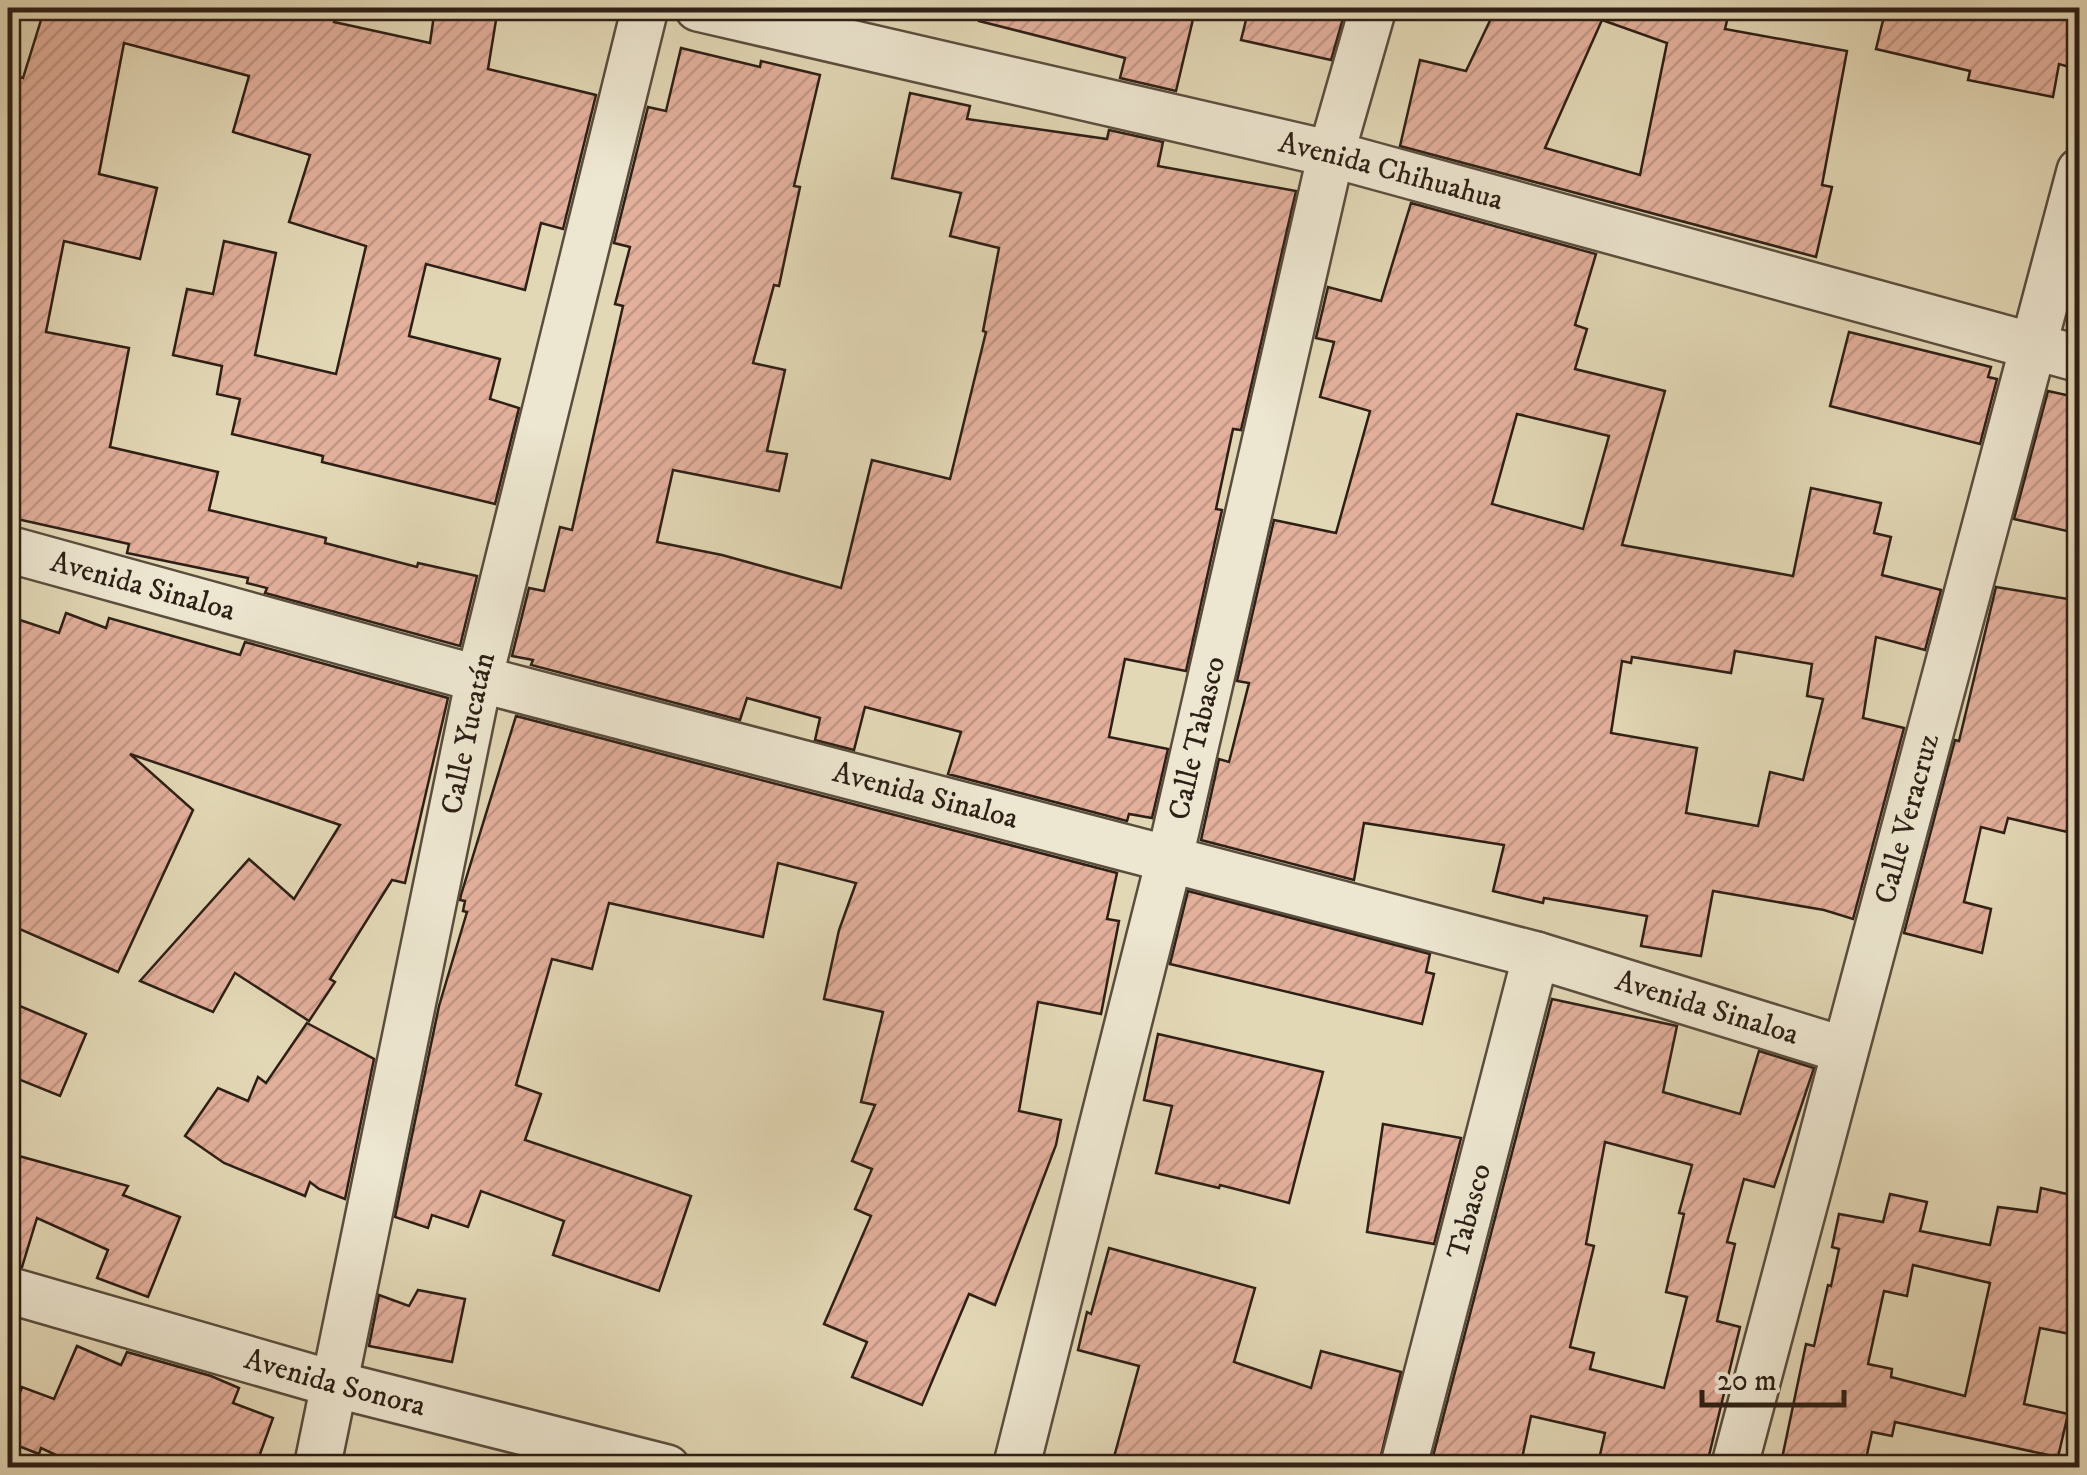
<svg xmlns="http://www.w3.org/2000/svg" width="2087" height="1475" viewBox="0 0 2087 1475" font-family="'IM FELL DW Pica',serif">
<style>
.building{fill:url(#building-hatch);stroke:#2d1f16;stroke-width:2.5;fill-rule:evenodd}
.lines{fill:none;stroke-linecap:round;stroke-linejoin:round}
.street-casing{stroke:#5a4d3e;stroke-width:50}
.street{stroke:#ede6d0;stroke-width:45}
.labels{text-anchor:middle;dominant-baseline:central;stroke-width:8;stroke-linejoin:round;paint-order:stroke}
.street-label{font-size:30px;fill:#2d1f16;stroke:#ede6d0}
</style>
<defs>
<pattern id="building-hatch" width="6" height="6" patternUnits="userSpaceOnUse" patternTransform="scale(2.5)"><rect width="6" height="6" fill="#e3b09c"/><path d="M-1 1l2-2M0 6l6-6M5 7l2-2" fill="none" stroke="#c39786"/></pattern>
</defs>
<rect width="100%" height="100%" fill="#e3d8b6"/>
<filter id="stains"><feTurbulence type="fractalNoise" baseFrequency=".002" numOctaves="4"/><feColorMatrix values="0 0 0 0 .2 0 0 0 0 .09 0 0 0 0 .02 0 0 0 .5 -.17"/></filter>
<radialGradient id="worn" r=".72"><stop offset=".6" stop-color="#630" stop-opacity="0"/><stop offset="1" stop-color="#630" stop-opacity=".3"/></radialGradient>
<g class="building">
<path d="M41 8H338L334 22 430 43 435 8H498L488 69 596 95 563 229 541 223 525 290 426 264 409 336 500 359 490 399 519 408 495 504 322 462 323 456 232 434 240 399 217 394 222 366 173 355 187 289 213 294 224 241 276 253 255 355 336 374 366 246 289 222 310 155 233 132 249 76 124 43 99 174 157 188 140 259 64 241 46 332 129 348 110 447 218 472 209 510 326 538 325 543 417 567 418 563 477 576 460 646 265 593 267 588 247 583 248 578 127 553 129 544 8 517V74L23 78 41 20Z"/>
<path d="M981 8H1161L1194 15 1176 91 1120 78 1125 58 979 21Z"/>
<path d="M1249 8H1346L1331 60 1241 40Z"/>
<path d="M1496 8H1730L1725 29 1847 51 1822 185 1832 187 1816 257 1400 146 1420 60 1466 71ZM1602 20 1667 43 1640 175 1545 148Z"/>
<path d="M1886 8H1981L2019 17 2021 8H2078L2073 30 2078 32 2069 67 2059 64 2053 97 1968 80 1970 71 1876 49Z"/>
<path d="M681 48 760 67 761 61 820 75 794 186 800 187 779 286 774 285 753 363 785 370 767 451 787 454 779 491 673 470 657 542 722 555 841 588 872 460 950 479 986 332 983 331 999 248 950 236 961 193 892 178 910 93 970 106 967 119 1107 139 1109 130 1163 142 1158 166 1296 191 1241 430 1233 429 1216 509 1222 510 1186 671 1125 659 1109 737 1168 749 1152 818 1129 814 1127 821 948 774 961 732 865 707 854 750 815 740 820 718 747 698 740 720 531 665 533 660 512 656 529 588 544 591 560 527 572 530 623 306 615 304 630 247 614 243 648 107 666 111Z"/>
<path d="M1411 203 1596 254 1575 325 1587 329 1575 369 1665 391 1622 545 1793 576 1811 488 1881 503 1874 533 1891 537 1882 575 1941 590 1925 650 1876 637 1863 718 1904 728 1853 919 1824 910 1713 891 1701 956 1641 946 1647 916 1544 898 1543 903 1493 891 1504 845 1364 823 1354 880 1201 840 1219 759 1229 762 1249 683 1237 681 1274 520 1336 533 1370 411 1320 397 1334 342 1316 338 1328 287 1381 301ZM1517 414 1609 436 1583 529 1492 504ZM1735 651 1812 664 1807 696 1823 699 1803 780 1770 772 1758 826 1686 813 1697 748 1611 733 1622 661 1631 663 1632 657 1731 673Z"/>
<path d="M1849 332 1991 367 1988 377 1997 379 1980 444 1830 406Z"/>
<path d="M2048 391 2080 398V534L2014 519Z"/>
<path d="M1996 587 2080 601V835L2008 818 2004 833 1981 827 1964 902 1991 909 1982 953 1904 933 1955 740 1959 741Z"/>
<path d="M66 613 106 628 109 618 240 655 245 642 448 698 405 883 392 880 330 979 335 982 309 1021 235 973 213 1012 140 981 249 859 294 899 340 825 130 754 193 810 118 972 8 924V616L59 633Z"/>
<path d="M516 716 1117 873 1107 919 1119 921 1101 1014 1038 1002 1019 1111 1061 1120 1056 1145 995 1305 969 1294 922 1405 852 1377 867 1342 824 1324 871 1216 855 1209 872 1169 852 1161 875 1105 861 1102 883 1012 824 999 839 930 856 883 778 863 763 937 609 903 592 969 552 959 516 1085 541 1094 525 1140 691 1196 659 1291 553 1255 564 1221 481 1191 468 1227 432 1215 428 1228 395 1217 439 1006 467 912 463 911 465 901 460 900 461 895Z"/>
<path d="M1188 891 1430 954 1426 972 1434 974 1422 1024 1170 964Z"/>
<path d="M1552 999 1677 1026 1663 1092 1740 1114 1759 1051 1814 1068 1774 1187 1744 1179 1727 1242 1735 1244 1717 1321 1740 1327 1706 1468H1597L1605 1433 1531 1416 1520 1468H1446L1431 1464ZM1605 1142 1692 1165 1679 1213 1684 1214 1666 1292 1687 1297 1664 1388 1590 1369 1594 1353 1570 1347 1594 1246 1586 1244Z"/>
<path d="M8 1001 86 1034 60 1096 8 1075Z"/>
<path d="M307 1023 374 1059 345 1199 319 1189 310 1182 305 1196 224 1163 185 1136 218 1088 248 1101 258 1077 266 1083Z"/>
<path d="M1158 1034 1323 1072 1289 1203 1220 1185 1219 1188 1156 1173 1172 1106 1144 1100Z"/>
<path d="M1383 1124 1461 1138 1434 1244 1367 1232Z"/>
<path d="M8 1153 128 1186 123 1195 180 1217 148 1297 97 1278 108 1250 37 1218 22 1267 8 1264Z"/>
<path d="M2041 1188 2080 1197V1336L2040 1328 2024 1404 2068 1414 2058 1457 1895 1422 1892 1436 1872 1432 1864 1468H1780L1806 1344 1814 1346 1828 1285 1831 1286 1839 1249 1832 1247 1839 1214 1883 1222 1890 1194 1927 1202 1920 1231 1990 1245 1998 1207 2037 1212ZM1913 1265 1990 1283 1965 1396 1891 1377 1892 1369 1868 1364 1884 1291 1907 1296Z"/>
<path d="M1109 1248 1255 1288 1234 1362 1311 1388 1321 1351 1401 1372 1378 1468H1111L1139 1366 1078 1350 1087 1312 1091 1314Z"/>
<path d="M418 1290 465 1299 452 1362 369 1346 379 1295 409 1306Z"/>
<path d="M77 1346 121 1365 127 1352 211 1376 239 1388 233 1403 273 1418 255 1468H84L41 1448 39 1454 8 1442V1425L22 1387 54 1399Z"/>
</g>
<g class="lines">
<g class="street-casing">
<g id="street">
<path id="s1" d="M698 8 1331 154 2080 359"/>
<path id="s2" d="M8 549 479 679 1536 955 1844 1050"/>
<path id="s3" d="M8 1290 334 1384 667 1468"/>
<path id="s4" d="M317 1468 479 679 645 8"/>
<path id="s5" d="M1016 1468 1169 861 1331 154 1373 8"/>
<path id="s6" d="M1403 1468 1536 955"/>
<path id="s7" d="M1734 1468 2080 171"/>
</g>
</g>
<use href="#street" class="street"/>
</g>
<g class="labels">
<g class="street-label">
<text stroke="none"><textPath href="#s1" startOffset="712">Avenida Chihuahua</textPath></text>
<text stroke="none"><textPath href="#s2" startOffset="140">Avenida Sinaloa</textPath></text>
<text stroke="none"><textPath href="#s4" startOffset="750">Calle Yucatán</textPath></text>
<text stroke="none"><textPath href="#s5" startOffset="752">Calle Tabasco</textPath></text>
<text stroke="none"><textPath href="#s2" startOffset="950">Avenida Sinaloa</textPath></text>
<text stroke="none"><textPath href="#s7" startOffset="672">Calle Veracruz</textPath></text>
<text stroke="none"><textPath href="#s2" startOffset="1760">Avenida Sinaloa</textPath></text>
<text stroke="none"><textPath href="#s6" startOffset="265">Tabasco</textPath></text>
<text stroke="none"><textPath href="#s3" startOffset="340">Avenida Sonora</textPath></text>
</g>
</g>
<rect width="2087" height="1475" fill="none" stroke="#e3d8b6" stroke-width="40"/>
<rect x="10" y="10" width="2067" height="1455" fill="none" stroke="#2d1f16" stroke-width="5"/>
<rect x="20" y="20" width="2047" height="1435" fill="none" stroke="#2d1f16" stroke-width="2.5"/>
<path d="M1702 1390v15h142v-15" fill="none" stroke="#2d1f16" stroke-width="5"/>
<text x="1717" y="1390" font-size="30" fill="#2d1f16" stroke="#ede6d0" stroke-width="8" paint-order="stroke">20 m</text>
<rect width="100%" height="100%" filter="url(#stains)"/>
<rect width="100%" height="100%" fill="url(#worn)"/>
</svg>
